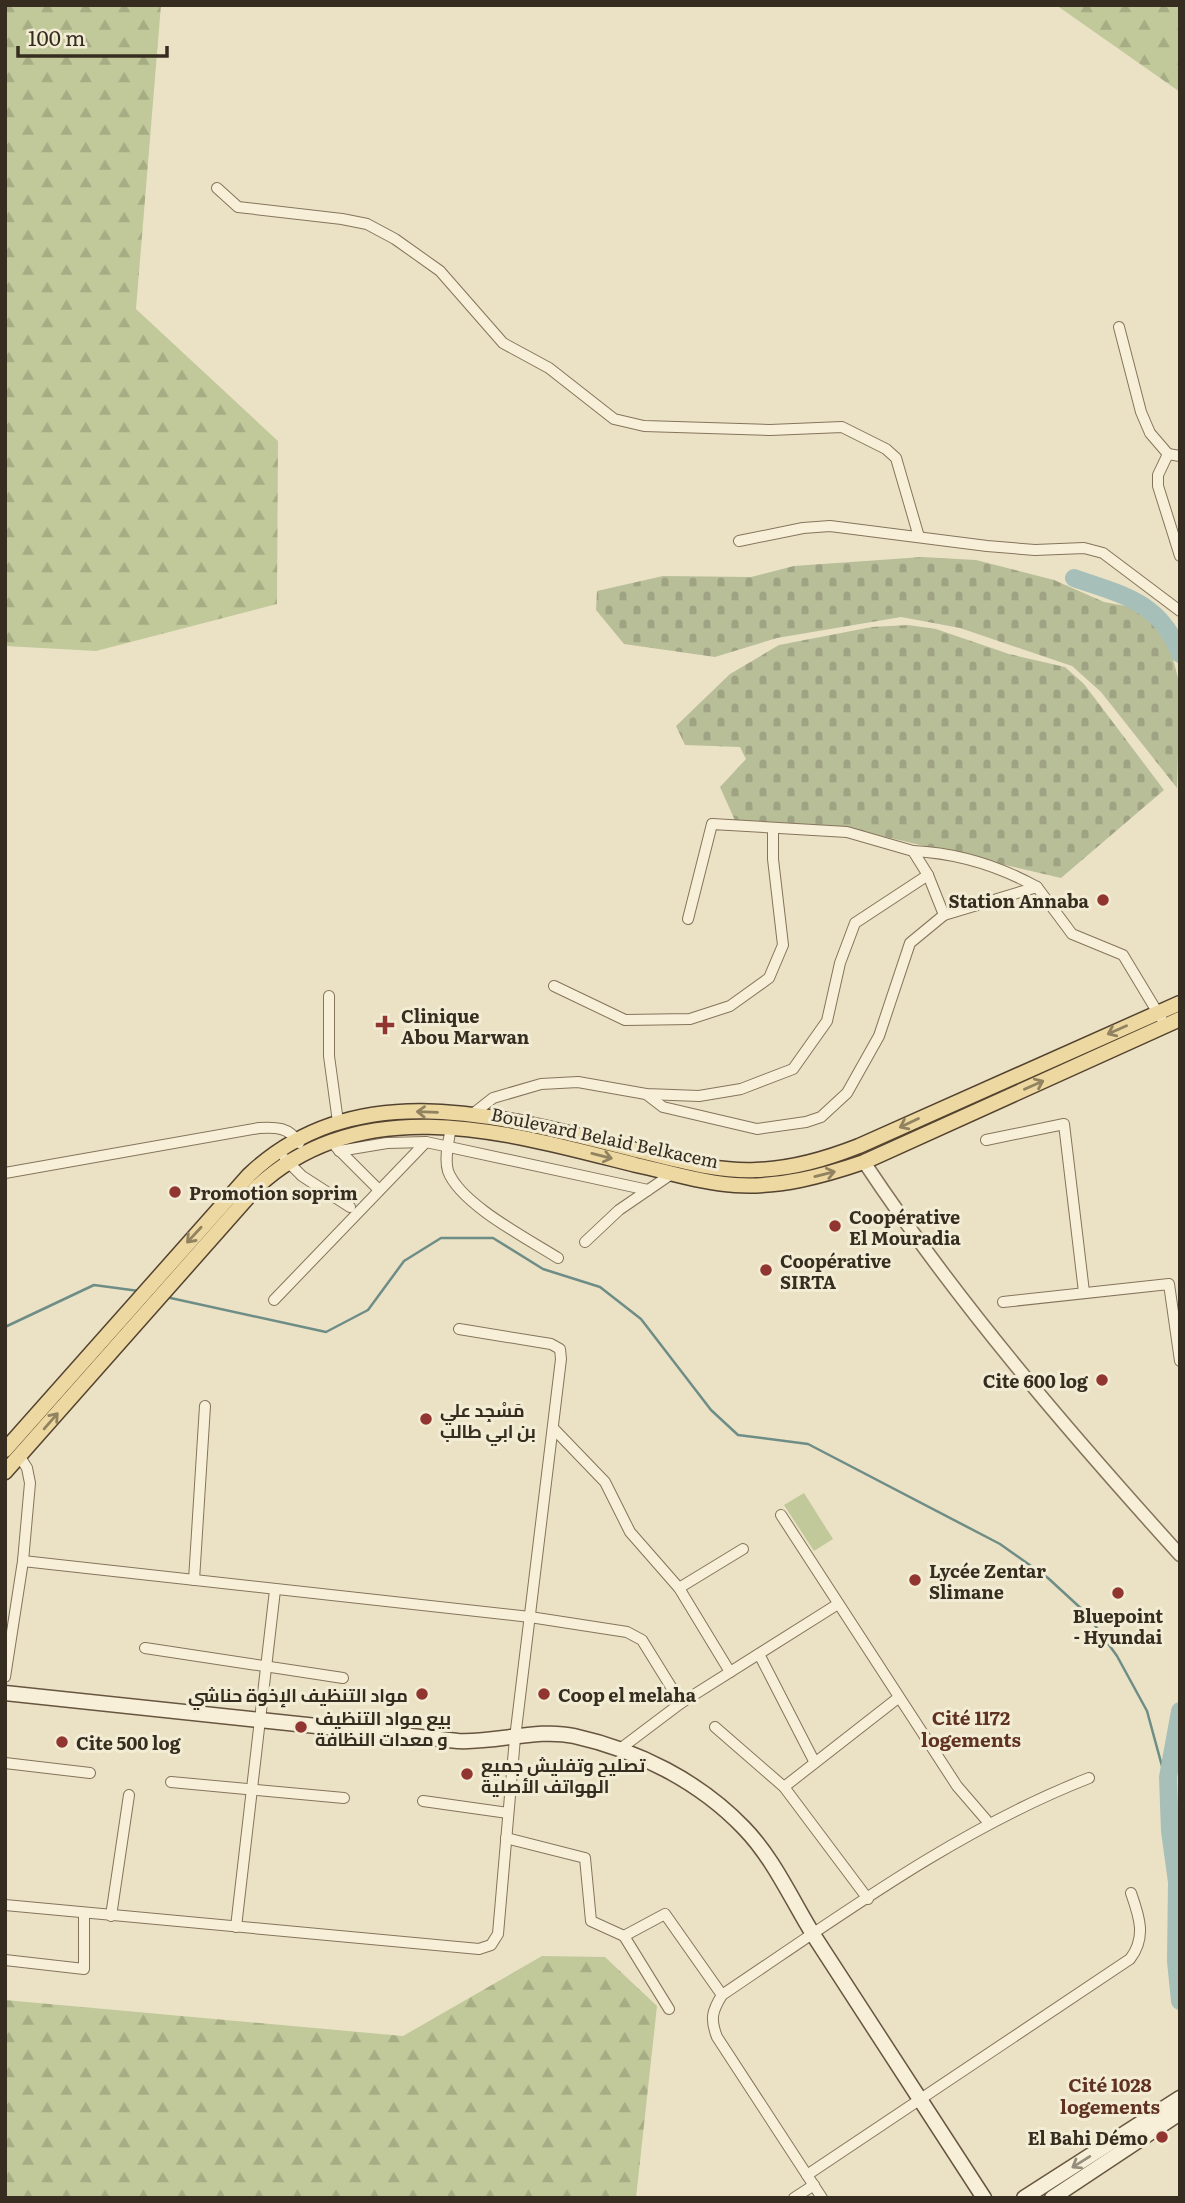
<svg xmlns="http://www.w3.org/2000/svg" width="1185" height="2203" viewBox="0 0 1185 2203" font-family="Literata,Cairo,serif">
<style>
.grass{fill:#c1c99a}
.forest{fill:url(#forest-firs)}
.cemetery{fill:url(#cemetery-stones)}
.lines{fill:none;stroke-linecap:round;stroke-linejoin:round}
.stream{stroke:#6e8d87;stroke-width:2.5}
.river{stroke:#a7bfb9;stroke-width:18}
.minor-casing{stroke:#85745c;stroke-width:12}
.tertiary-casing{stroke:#85745c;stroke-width:15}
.secondary-casing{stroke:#675540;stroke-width:17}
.primary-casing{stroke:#534230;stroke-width:17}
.minor{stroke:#f7efd8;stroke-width:10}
.tertiary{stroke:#f7efd8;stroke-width:12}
.secondary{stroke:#f7efd8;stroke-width:14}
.primary{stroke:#ecd8a0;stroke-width:14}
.oneway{stroke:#918260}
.oneway2{stroke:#968e7c}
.poi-dot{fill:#903530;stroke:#f3ecd4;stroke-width:2.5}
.labels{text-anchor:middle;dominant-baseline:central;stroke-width:6;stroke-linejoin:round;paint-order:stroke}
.poi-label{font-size:18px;font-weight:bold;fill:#362c1f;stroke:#f3ecd4;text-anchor:start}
.street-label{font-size:18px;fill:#362c1f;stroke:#f3ecd4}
.neighbourhood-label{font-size:19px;font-weight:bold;fill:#603222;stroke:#f3ecd4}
</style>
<defs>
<pattern id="forest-firs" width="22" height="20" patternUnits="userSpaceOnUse" patternTransform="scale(1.75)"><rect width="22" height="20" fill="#c1c99a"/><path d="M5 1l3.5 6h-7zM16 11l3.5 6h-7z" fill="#a6ad84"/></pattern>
<pattern id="cemetery-stones" width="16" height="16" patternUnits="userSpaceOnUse" patternTransform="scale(1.75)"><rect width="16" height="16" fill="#b8be98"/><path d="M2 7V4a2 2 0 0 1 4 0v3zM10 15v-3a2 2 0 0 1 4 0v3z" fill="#9fa383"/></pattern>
</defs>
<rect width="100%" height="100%" fill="#ebe2c5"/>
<path class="grass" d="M804 1493 833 1539 814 1551 784 1505Z"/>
<g class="forest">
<path d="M5 5H161L136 309 278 441 277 604 96 651 5 646Z"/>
<path d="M1056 5H1180V92Z"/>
<path d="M542 1956 605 1957 657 2006 636 2198H5V2000L403 2036Z"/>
</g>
<g class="cemetery">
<path d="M922 557 976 560 1054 580 1104 602 1137 608 1149 617 1171 651 1180 686 1177 788 1101 692 1072 666 960 628 901 617 777 638 715 657 624 644 596 610 597 591 663 576 751 577 794 566Z"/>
<path d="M908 625 936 629 1009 654 1065 667 1084 684 1164 790 1061 878 839 826 737 825 720 787 746 759 740 747 685 745 676 726 730 674 779 645 872 627Z"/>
</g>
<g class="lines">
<g class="stream">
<path d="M166 1297 326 1332 368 1310 404 1261 441 1238H493L543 1269 600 1287 641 1319 711 1410 738 1435 808 1444 1000 1544 1048 1578 1086 1613 1117 1656 1147 1711 1168 1788"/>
<path d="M5 1327 94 1285 139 1291"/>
</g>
<g class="river">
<path d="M1074 578C1122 595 1160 601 1180 654"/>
<path d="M1180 1711 1168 1777 1170 1831 1177 1882 1176 1961 1180 2001"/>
</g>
<g class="minor-casing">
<g id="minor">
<path d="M217 188 238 207 342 219 367 224 395 239 440 271 503 343 549 368 614 419 644 426 770 430 842 427 886 449 896 458 919 537"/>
<path d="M1119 327 1141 412 1150 433 1168 454 1158 475V486L1180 556"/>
<path d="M1168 454 1180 456"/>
<path d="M739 541 803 528 830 526 987 546 1035 550 1084 548 1103 553 1180 611"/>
<path d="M913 851C956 853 999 866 1037 887"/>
<path d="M688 919 712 824 847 832 913 851 928 875 944 915 1037 887 1072 934 1123 955 1161 1018"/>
<path d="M554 986 625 1020 690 1019 730 1006 769 978 783 945 773 859V828"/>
<path d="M329 996V1056L338 1122"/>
<path d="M646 1094 663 1107 757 1129 806 1122 821 1117 847 1093 879 1036 910 943 944 915"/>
<path d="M474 1113 493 1098 541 1084 578 1082 646 1094 699 1096 741 1089 793 1069 827 1021 840 963 855 923 928 875"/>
<path d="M451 1127C449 1140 444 1158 448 1171 460 1204 528 1239 558 1258"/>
<path d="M986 1140 1064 1124 1084 1292"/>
<path d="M336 1147 379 1190"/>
<path d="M339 1151 387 1143 426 1142"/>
<path d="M285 1159 302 1176 350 1207"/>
<path d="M5 1173 259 1128C276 1127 289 1127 299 1143"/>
<path d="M585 1242 619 1210 673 1173"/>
<path d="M274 1300 426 1142 648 1190"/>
<path d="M1003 1302 1169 1284 1180 1361"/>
<path d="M553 1428 605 1482 630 1532 679 1588"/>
<path d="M781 1515 957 1786 988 1822"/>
<path d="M23 1561 530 1617 627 1632 642 1640 681 1703"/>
<path d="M194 1580 205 1406"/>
<path d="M145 1648 343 1678"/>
<path d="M759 1654 814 1761"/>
<path d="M730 1672 679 1588 743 1549"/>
<path d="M5 1677 23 1561 30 1483 27 1468 20 1457"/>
<path d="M715 1727 784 1787 868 1899"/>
<path d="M620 1749 681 1703 838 1604"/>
<path d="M5 1763 90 1773"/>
<path d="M1089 1778C956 1830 840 1916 722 1995 712 2011 710 2019 717 2037L807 2175 1130 1959C1147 1937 1139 1916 1131 1893"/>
<path d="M171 1782 344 1798"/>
<path d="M784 1787 898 1698"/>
<path d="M423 1801 508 1813"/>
<path d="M506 1838 585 1858 591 1921 624 1936 669 2009"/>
<path d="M5 1905 479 1949 491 1945 498 1934 515 1738 561 1359 560 1349 551 1344 459 1329"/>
<path d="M111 1916 129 1795"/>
<path d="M236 1927 275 1590"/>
<path d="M624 1936 665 1914 722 1995"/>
<path d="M5 1960 84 1969V1914"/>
<path d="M807 2175 822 2198"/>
<path d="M794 2198 814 2185"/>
</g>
</g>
<g class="tertiary-casing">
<path id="tertiary" d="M864 1162C957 1302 1068 1431 1180 1555"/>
</g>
<g class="secondary-casing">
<g id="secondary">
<path d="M5 1693 458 1741C496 1743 538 1728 574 1736 637 1750 699 1781 744 1828 775 1860 793 1903 816 1939 872 2026 928 2112 984 2198"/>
<path d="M1024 2198 1180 2098"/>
<path d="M1052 2198 1180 2113"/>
</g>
</g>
<g class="primary-casing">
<g id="primary">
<path d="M5 1450 249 1175C358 1071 507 1118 636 1150 675 1159 716 1172 756 1170 793 1169 826 1159 859 1146L1180 1003"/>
<path d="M5 1472 258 1186C364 1088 513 1134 636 1165 669 1172 702 1183 735 1185 779 1188 823 1176 864 1162L1180 1019"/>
</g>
</g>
<use href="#minor" class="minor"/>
<use href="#tertiary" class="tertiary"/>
<use href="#secondary" class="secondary"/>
<use href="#primary" class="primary"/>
</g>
<defs><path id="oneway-shaft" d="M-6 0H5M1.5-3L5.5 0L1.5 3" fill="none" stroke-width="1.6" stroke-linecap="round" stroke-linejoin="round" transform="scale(1.75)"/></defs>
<g class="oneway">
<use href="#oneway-shaft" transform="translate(1117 1030) rotate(156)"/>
<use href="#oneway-shaft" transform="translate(1034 1085) rotate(-24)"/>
<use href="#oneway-shaft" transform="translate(427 1112) rotate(-178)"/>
<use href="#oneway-shaft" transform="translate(909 1123) rotate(155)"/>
<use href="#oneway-shaft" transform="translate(602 1156) rotate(14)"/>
<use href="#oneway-shaft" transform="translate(825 1174) rotate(-14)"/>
<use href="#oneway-shaft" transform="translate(194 1235) rotate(133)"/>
<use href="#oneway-shaft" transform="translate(51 1421) rotate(-49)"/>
</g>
<use class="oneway2" href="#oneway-shaft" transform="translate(1081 2162) rotate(148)"/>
<g class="poi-dot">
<circle cx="1103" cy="900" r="7"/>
<path d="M381.5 1014.5h7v7h7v7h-7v7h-7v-7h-7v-7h7z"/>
<circle cx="175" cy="1192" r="7"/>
<circle cx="835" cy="1226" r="7"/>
<circle cx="766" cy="1270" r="7"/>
<circle cx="1102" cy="1380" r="7"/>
<circle cx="426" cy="1419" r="7"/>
<circle cx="915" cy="1580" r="7"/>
<circle cx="1118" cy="1593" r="7"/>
<circle cx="422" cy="1694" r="7"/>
<circle cx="544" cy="1694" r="7"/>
<circle cx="301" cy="1727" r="7"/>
<circle cx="62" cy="1742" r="7"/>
<circle cx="467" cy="1774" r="7"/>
<circle cx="1162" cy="2137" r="7"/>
</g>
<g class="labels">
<g class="poi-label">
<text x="1089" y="900" text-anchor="end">Station Annaba</text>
<text x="401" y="1015">Clinique<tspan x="401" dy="21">Abou Marwan</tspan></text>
<text x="189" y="1192">Promotion soprim</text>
<text x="849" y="1216">Coopérative<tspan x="849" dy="21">El Mouradia</tspan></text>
<text x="780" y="1260">Coopérative<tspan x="780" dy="21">SIRTA</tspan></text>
<text x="1088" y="1380" text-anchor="end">Cite 600 log</text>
<text x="440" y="1409">مَسْجِد علي<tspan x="440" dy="21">بن ابي طالب</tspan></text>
<text x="929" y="1570">Lycée Zentar<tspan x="929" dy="21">Slimane</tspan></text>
<text x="1118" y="1615" text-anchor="middle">Bluepoint<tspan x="1118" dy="21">- Hyundai</tspan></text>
<text x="408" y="1694" text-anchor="end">مواد التنظيف الإخوة حناشي</text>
<text x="558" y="1694">Coop el melaha</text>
<text x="315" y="1717">بيع مواد التنظيف<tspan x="315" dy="21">و معدات النظافة</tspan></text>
<text x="76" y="1742">Cite 500 log</text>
<text x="481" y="1764">تصليح وتفليش جميع<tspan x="481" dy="21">الهواتف الأصلية</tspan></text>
<text x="1148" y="2137" text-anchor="end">El Bahi Démo</text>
</g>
<g class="street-label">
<text transform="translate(605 1137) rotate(12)">Boulevard Belaid Belkacem</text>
</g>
<g class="neighbourhood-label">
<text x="971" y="1717">Cité 1172<tspan x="971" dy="22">logements</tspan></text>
<text x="1110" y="2084">Cité 1028<tspan x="1110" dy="22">logements</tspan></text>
</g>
</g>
<rect width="1185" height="2203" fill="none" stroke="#362c1f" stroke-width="14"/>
<path d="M18 46v10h149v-10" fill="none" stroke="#362c1f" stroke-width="3.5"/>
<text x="28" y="46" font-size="21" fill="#362c1f" stroke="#f3ecd4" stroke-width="5" paint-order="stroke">100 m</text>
</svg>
